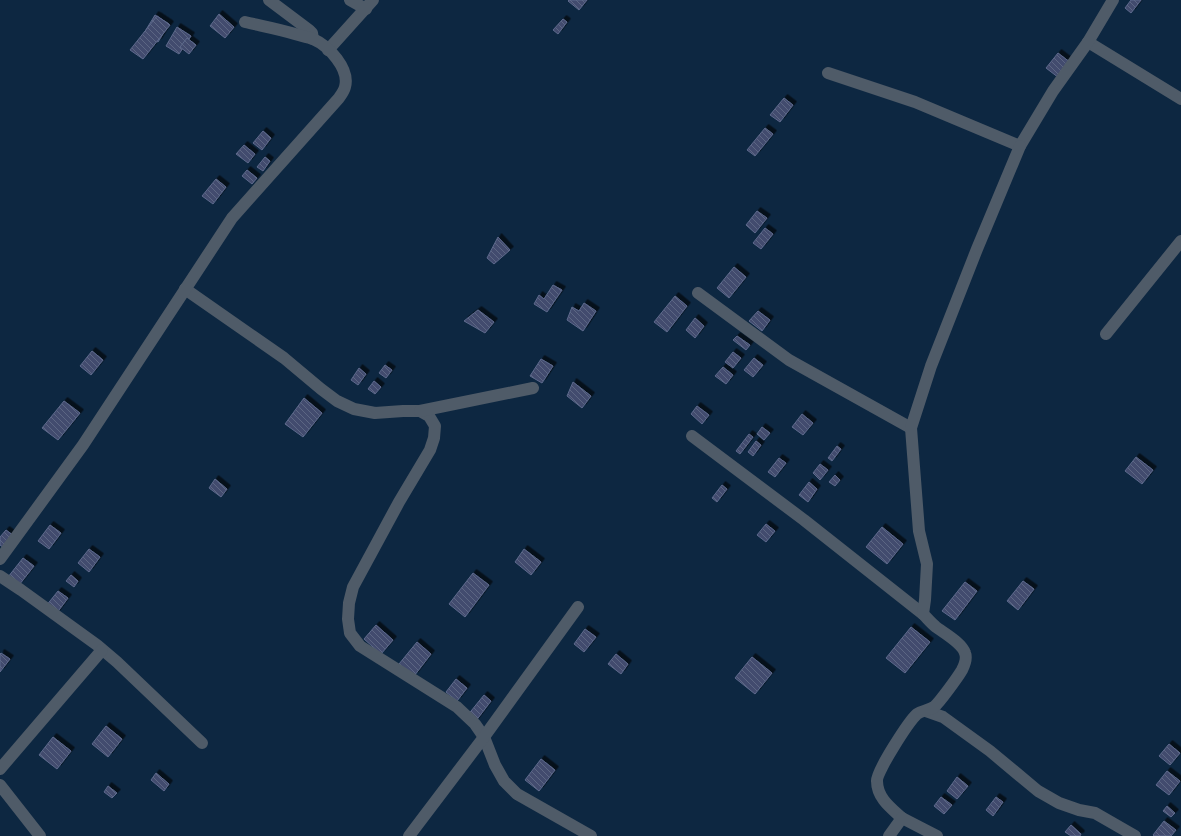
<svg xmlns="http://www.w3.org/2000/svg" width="1181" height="836" viewBox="0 0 1181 836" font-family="'Zilla Slab',serif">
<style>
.building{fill:url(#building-back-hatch);stroke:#5d698c;filter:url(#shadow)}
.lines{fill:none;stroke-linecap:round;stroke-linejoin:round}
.minor{stroke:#4f5b68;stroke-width:12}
</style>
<defs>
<pattern id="building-back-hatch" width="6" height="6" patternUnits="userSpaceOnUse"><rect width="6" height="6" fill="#424c6e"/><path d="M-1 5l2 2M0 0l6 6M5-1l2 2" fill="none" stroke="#5c6683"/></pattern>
<filter id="shadow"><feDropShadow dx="3.5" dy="-3.5" stdDeviation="0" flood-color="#0009"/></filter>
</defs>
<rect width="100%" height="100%" fill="#0d2741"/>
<g class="building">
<path d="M569 0H587L579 10 568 1Z"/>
<path d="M1131 0H1141L1131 13 1125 8Z"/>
<path d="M219 14 234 27 225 38 210 26Z"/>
<path d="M155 15 169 24 158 42 144 33Z"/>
<path d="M157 16 170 25 143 59 130 50Z"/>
<path d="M563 19 567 22 558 34 553 30Z"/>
<path d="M177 27 191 36 179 54 166 46Z"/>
<path d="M187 38 196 45 189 54 180 47Z"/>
<path d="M1058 53 1071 63 1059 78 1046 68Z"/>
<path d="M784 98 793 105 780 122 770 115Z"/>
<path d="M765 128 773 134 755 156 747 150Z"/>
<path d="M263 131 271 138 262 150 253 143Z"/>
<path d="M244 145 255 154 248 163 236 154Z"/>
<path d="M265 157 270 161 263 171 257 167Z"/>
<path d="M247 170 257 178 252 184 242 176Z"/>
<path d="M216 179 226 187 213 204 202 196Z"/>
<path d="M757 211 767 218 755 233 746 225Z"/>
<path d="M765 228 773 234 761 249 753 243Z"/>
<path d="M498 237 510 250 494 264 487 258Z"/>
<path d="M734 267 746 277 729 298 717 288Z"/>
<path d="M553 285 562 290 547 312 534 304 539 295 544 299Z"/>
<path d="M675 296 687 306 667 332 654 322Z"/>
<path d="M584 303 596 311 583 331 567 320 572 307 579 311Z"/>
<path d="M478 310 494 322 485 333 464 321Z"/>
<path d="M758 311 770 320 762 331 749 321Z"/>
<path d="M695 318 704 326 695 338 686 330Z"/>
<path d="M737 336 750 345 746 350 733 340Z"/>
<path d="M92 351 103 360 91 375 80 366Z"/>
<path d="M733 352 741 358 733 368 725 362Z"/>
<path d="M754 358 763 365 753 377 744 370Z"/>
<path d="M541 359 553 366 542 383 530 376Z"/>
<path d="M385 365 392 370 386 378 379 373Z"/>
<path d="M723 367 733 375 726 384 715 376Z"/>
<path d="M359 368 366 374 358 385 351 380Z"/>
<path d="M374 381 381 387 375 394 368 389Z"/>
<path d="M573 382 591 396 582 408 567 396Z"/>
<path d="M304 398 322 413 303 437 285 424Z"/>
<path d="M64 401 80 413 58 440 42 428Z"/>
<path d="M697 406 709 415 702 424 691 414Z"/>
<path d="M802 414 813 423 803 435 792 427Z"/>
<path d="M762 427 770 433 764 440 757 434Z"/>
<path d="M749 434 753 437 740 454 736 451Z"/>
<path d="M756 441 761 445 753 456 748 452Z"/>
<path d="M837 446 841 449 832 461 828 458Z"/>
<path d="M1136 457 1153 470 1142 484 1125 471Z"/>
<path d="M779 458 786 463 775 477 768 472Z"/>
<path d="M820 464 828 470 820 480 813 473Z"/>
<path d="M835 475 840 480 835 486 829 482Z"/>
<path d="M215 479 227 489 221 497 209 488Z"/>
<path d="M809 482 817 489 808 502 799 495Z"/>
<path d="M722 485 727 489 717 502 712 498Z"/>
<path d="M766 524 775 531 766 542 757 535Z"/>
<path d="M50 525 61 533 49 549 38 541Z"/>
<path d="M882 527 903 544 887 564 866 547Z"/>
<path d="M6 530 14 536 4 548 0 545V537Z"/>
<path d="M89 549 100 557 89 572 78 563Z"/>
<path d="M524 549 541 562 531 575 515 562Z"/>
<path d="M23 558 34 566 19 585 8 577Z"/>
<path d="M473 573 489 585 465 617 449 604Z"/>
<path d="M71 575 78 581 74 587 66 581Z"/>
<path d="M1023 581 1034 589 1018 610 1007 601Z"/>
<path d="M965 582 977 591 955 620 942 611Z"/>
<path d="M58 591 68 598 56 614 46 606Z"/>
<path d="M376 625 393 640 381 654 364 639Z"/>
<path d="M911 627 930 642 905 673 886 658Z"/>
<path d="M585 629 596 637 584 652 574 644Z"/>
<path d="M417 642 431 654 414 676 399 664Z"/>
<path d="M1 653 10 659 0 672V654Z"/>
<path d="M616 654 628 664 621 674 608 664Z"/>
<path d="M752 657 772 673 755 694 735 678Z"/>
<path d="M456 679 467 688 457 701 446 692Z"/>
<path d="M484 695 491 701 475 722 467 716Z"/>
<path d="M106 726 122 739 108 757 92 744Z"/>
<path d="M53 737 71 751 57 769 39 755Z"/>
<path d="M1169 744 1180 753 1170 765 1159 756Z"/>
<path d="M541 759 555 770 539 791 525 780Z"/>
<path d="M1167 771 1180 781 1169 795 1156 785Z"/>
<path d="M156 773 169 784 164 791 151 780Z"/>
<path d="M957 777 968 786 957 799 947 791Z"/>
<path d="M108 786 117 793 112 798 104 792Z"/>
<path d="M941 797 952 805 944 814 934 806Z"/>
<path d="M996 797 1003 802 993 816 986 810Z"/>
<path d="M1167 806 1175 813 1171 817 1163 811Z"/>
<path d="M1164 821 1176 830 1171 836H1154L1153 835Z"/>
<path d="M1071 825 1081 834 1080 836H1071L1065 832Z"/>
</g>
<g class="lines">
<g class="minor">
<path d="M269 0 309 30 312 33 313 39"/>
<path d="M350 0 366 9"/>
<path d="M1088 42 1181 99"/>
<path d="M328 50 373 0"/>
<path d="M828 73 915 102 1020 146 1053 91 1088 42 1113 0"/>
<path d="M185 289 284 358 321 389 337 401 354 409 375 413 403 411H420L429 416 435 426 434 438 430 450 399 502 353 587 349 603 348 619 350 633 360 646 457 707 475 724 484 737 495 765 504 781 517 794 591 836"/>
<path d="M698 293 789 360 911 428"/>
<path d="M1106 334 1181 241"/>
<path d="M420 411 533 388"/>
<path d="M692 436 804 520 923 614"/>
<path d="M0 559 83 445 232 218 339 98C341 95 344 91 345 87 350 69 329 46 313 39 308 37 301 36 295 34 279 29 262 26 245 22"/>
<path d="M0 576 21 590 97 645 117 662 202 743"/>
<path d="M926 711 943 717 990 751 1038 791 1059 803 1079 810 1095 813 1135 836"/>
<path d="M0 769 102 650"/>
<path d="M0 785 40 836"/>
<path d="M902 818C891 808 877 798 877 781 876 772 909 721 917 714 921 711 929 710 934 707 939 703 958 677 962 670 964 666 967 658 965 653 962 643 944 633 936 627 931 623 927 618 923 614L925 600 927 564 919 531 911 428 931 366 977 249 1020 146"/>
<path d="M409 836 484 737 578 607"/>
<path d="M889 836 902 818 937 836"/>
</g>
</g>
</svg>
